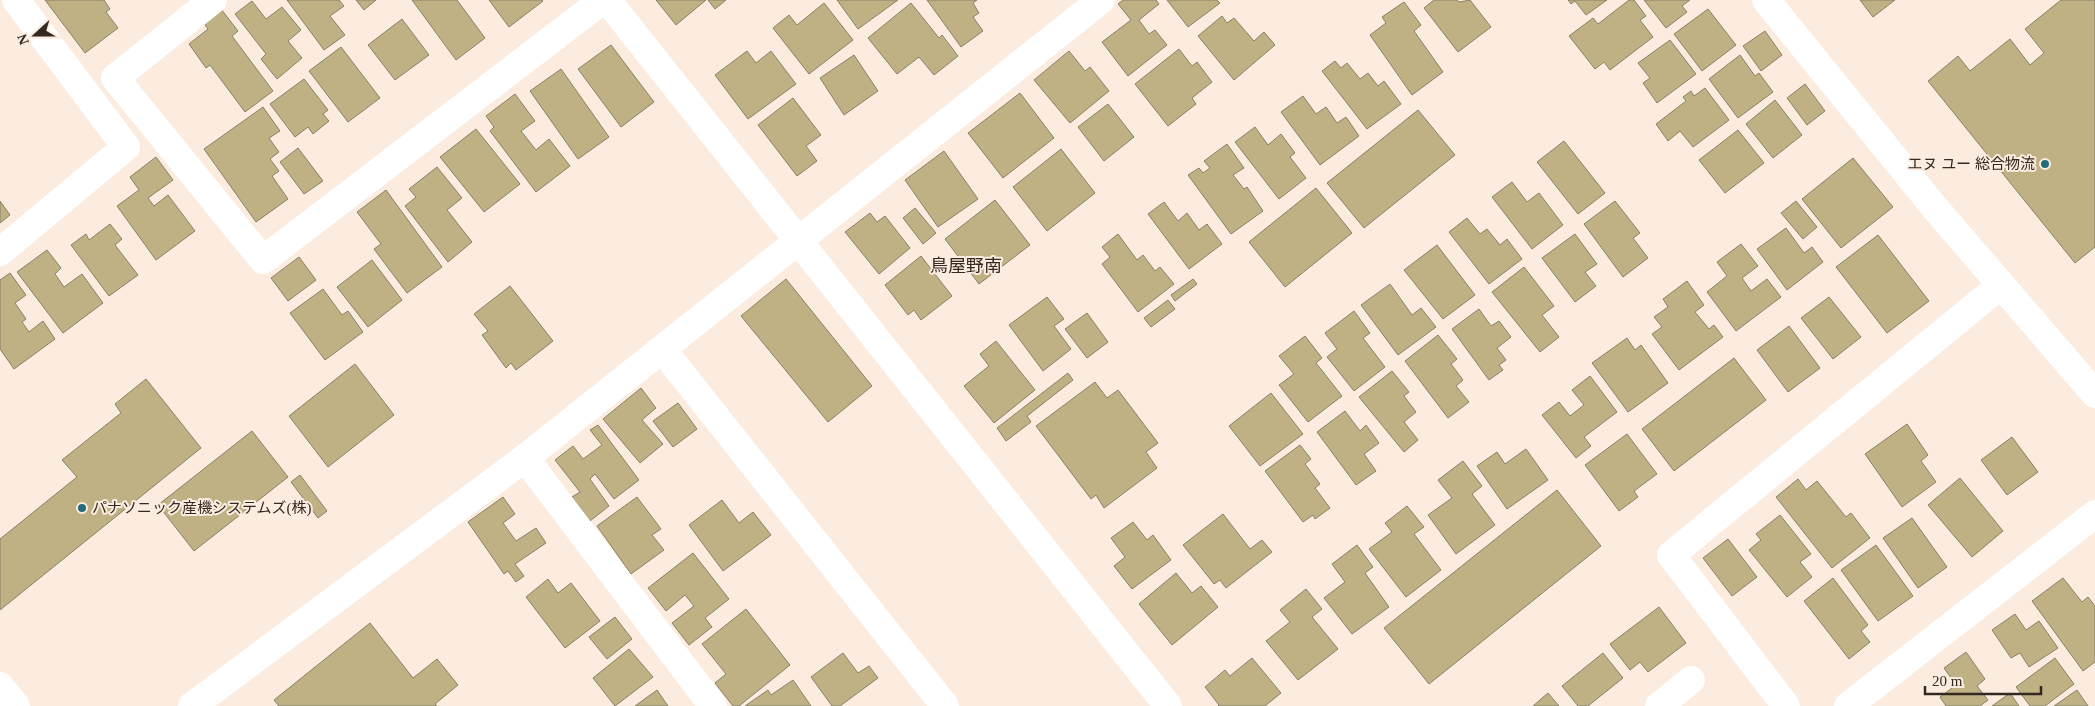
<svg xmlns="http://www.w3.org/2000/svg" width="2095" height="706" viewBox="0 0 2095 706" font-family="'Times New Roman','Noto Sans JP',serif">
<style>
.building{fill:#bfb184;stroke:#898166}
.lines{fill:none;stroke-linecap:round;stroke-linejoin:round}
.minor{stroke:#fff;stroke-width:28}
.poi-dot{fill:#266b7b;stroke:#fcecdf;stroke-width:2}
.labels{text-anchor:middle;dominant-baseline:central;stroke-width:4;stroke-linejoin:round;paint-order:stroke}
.poi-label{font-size:15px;fill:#332921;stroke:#fcecdf;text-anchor:end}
.quarter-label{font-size:18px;fill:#332921;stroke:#fcecdf}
</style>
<rect width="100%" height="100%" fill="#fcecdf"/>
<g class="building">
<path d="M45 0H104L110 9 106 12 118 28 85 53Z"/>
<path d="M287 0H339L344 6 330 16 345 35 324 50Z"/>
<path d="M356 0H376L364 10Z"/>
<path d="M412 0H457L485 38 456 60Z"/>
<path d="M489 0H542L543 1 509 27Z"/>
<path d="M656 0H706L676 25Z"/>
<path d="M708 0H726L715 9Z"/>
<path d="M837 0H898L858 29Z"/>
<path d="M927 0H977L973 3 979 13 973 17 983 31 961 47Z"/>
<path d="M1123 0H1156L1159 4 1139 20 1149 34 1155 30 1167 45 1128 76 1102 42 1131 20 1118 4Z"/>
<path d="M1167 0H1217L1220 3 1188 27Z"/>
<path d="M1434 0H1457L1459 2 1470 0 1491 27 1458 52 1424 8Z"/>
<path d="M1568 0H1607L1586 15 1575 1 1571 4Z"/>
<path d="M1629 0H1634L1646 16 1640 20 1653 37 1610 70 1604 62 1595 69 1569 36 1593 18 1598 24Z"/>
<path d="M1644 0H1690L1682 6 1687 12 1666 28Z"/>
<path d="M1860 0H1895L1873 17Z"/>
<path d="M2061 0H2095V247L2075 263 1928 81 1958 56 1970 71 2010 39 2030 65 2044 53 2025 29Z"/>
<path d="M252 1 266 19 282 7 301 30 288 41 302 58 277 79 261 59 266 54 235 14Z"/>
<path d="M1404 2 1421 25 1414 31 1443 72 1412 95 1370 35 1386 23 1382 17Z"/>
<path d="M824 3 853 40 809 74 773 28 789 15 797 25Z"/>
<path d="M911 3 939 38 942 35 958 56 934 75 919 57 897 74 868 38Z"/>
<path d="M221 9 238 31 232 36 273 91 245 112 210 65 206 68 189 44 208 29 203 22Z"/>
<path d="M1708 9 1736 45 1702 71 1674 34Z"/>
<path d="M1222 16 1227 23 1234 18 1254 41 1264 32 1275 45 1234 80 1198 36Z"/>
<path d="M402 19 429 55 395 80 368 45Z"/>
<path d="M1765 31 1782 55 1761 71 1743 46Z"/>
<path d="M1670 40 1696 74 1657 103 1643 83 1650 78 1638 63Z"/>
<path d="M611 45 654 102 621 127 578 69Z"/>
<path d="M341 47 380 98 348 122 309 71Z"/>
<path d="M1179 49 1192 66 1197 62 1212 82 1192 98 1196 104 1168 126 1135 84Z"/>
<path d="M747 51 756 63 771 51 796 84 748 119 715 75Z"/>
<path d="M1069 51 1085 71 1090 67 1109 91 1070 123 1034 80Z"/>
<path d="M854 55 878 91 844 115 820 78Z"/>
<path d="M1740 55 1755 76 1759 73 1773 92 1738 118 1709 79Z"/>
<path d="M1335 61 1341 68 1347 63 1360 79 1368 73 1378 86 1384 81 1401 104 1367 129 1322 71Z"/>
<path d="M561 69 609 137 578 159 530 91Z"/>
<path d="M304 79 328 110 323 114 329 121 313 134 308 127 295 137 270 104Z"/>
<path d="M1805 84 1825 111 1807 125 1787 98Z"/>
<path d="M1705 88 1729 120 1693 147 1680 131 1668 141 1656 124 1686 101 1683 97 1691 91 1694 96Z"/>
<path d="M1020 93 1054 138 1003 178 968 133Z"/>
<path d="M515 94 535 121 521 131 536 150 549 139 570 166 536 192 490 131 494 127 486 116Z"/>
<path d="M1303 96 1316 114 1326 107 1337 123 1346 117 1359 136 1320 165 1281 112Z"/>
<path d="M793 98 821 135 806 146 817 161 797 176 758 125Z"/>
<path d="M1775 100 1802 135 1773 158 1746 124Z"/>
<path d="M1108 104 1134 137 1104 161 1078 127Z"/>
<path d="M263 107 280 131 269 138 279 152 270 159 279 171 272 176 288 199 256 222 204 149Z"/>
<path d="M1418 110 1455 155 1364 228 1327 183Z"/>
<path d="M1255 127 1268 145 1281 134 1295 153 1290 157 1306 178 1279 199 1235 142Z"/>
<path d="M476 129 520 184 484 212 440 157Z"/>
<path d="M1738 130 1764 163 1725 193 1699 160Z"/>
<path d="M1564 141 1605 193 1578 214 1537 162Z"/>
<path d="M1227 144 1244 168 1233 175 1244 189 1247 187 1263 211 1231 234 1188 175 1199 168 1203 173 1210 168 1204 161Z"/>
<path d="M298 148 323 181 304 194 280 162Z"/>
<path d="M1061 149 1095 193 1047 231 1013 187Z"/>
<path d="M944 151 978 199 938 227 905 180Z"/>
<path d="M156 157 173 180 148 198 154 206 168 195 195 231 156 260 117 206 139 190 130 177Z"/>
<path d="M1853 158 1893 207 1841 248 1802 199Z"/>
<path d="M437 167 462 198 447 210 472 242 448 262 405 206 416 197 409 189Z"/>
<path d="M1512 182 1527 202 1539 193 1563 225 1532 249 1492 197Z"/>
<path d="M1316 188 1352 233 1285 287 1249 242Z"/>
<path d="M386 190 442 267 407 293 374 249 381 244 357 212Z"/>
<path d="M995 200 1030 245 979 284 945 239Z"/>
<path d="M0 201 10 215 0 223Z"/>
<path d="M1615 201 1640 233 1633 238 1648 258 1623 277 1584 224Z"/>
<path d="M1796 201 1817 227 1803 239 1781 213Z"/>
<path d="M1164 202 1178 221 1187 213 1199 230 1207 224 1222 244 1189 269 1148 214Z"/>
<path d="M915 208 936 233 923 244 903 218Z"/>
<path d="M870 213 877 222 885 216 910 248 879 274 845 232Z"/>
<path d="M1467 218 1480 234 1487 229 1500 245 1507 239 1522 259 1489 284 1449 232Z"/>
<path d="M110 224 122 239 115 245 138 275 109 296 71 245 86 234 89 240Z"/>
<path d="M1786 228 1804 253 1812 247 1823 262 1787 290 1757 249Z"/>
<path d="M1118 234 1137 260 1143 255 1155 271 1160 267 1174 284 1138 312 1102 264 1110 257 1102 247Z"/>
<path d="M1575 234 1597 264 1585 272 1596 286 1575 302 1542 258Z"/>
<path d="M1878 235 1929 301 1887 333 1836 267Z"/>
<path d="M1741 244 1758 266 1742 278 1751 291 1767 279 1781 297 1736 331 1707 292 1727 276 1717 262Z"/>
<path d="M1437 245 1475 295 1443 319 1404 270Z"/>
<path d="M47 250 61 268 55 274 64 287 82 274 103 303 63 333 17 272Z"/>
<path d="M921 256 952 296 921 320 914 310 908 315 885 285Z"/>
<path d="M299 257 316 280 288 301 271 278Z"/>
<path d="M372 260 402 300 368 327 337 287Z"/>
<path d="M1524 267 1554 306 1542 315 1559 337 1540 352 1492 292Z"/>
<path d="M10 273 26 295 15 303 26 319 22 322 29 332 43 321 55 339 14 369 0 349V280Z"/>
<path d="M786 279 872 386 828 422 741 316Z"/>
<path d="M1193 279 1197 284 1175 301 1171 295Z"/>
<path d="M1687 281 1704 305 1695 312 1709 329 1714 325 1723 337 1679 370 1652 334 1662 327 1654 317 1668 307 1663 299Z"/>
<path d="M1390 284 1412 315 1421 308 1436 327 1398 355 1361 305Z"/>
<path d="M510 286 553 341 516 370 511 363 506 368 482 335 488 331 474 314Z"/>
<path d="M323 289 342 315 348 311 363 332 325 360 290 313Z"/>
<path d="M1047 297 1064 319 1054 326 1071 349 1043 371 1009 325Z"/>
<path d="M1829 297 1861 337 1833 359 1801 318Z"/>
<path d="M1168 300 1175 309 1151 327 1144 318Z"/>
<path d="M1479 309 1491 326 1499 321 1511 337 1497 348 1506 360 1499 365 1503 370 1489 380 1452 329Z"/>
<path d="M1354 311 1370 333 1363 338 1385 367 1354 391 1327 357 1337 349 1325 333Z"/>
<path d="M1087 313 1108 342 1087 358 1065 329Z"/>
<path d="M1789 326 1820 368 1788 392 1757 350Z"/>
<path d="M1438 335 1457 359 1451 364 1463 380 1456 386 1469 402 1448 418 1405 361Z"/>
<path d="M1305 336 1322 358 1316 363 1342 396 1308 422 1279 385 1294 374 1279 356Z"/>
<path d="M1627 338 1635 350 1641 345 1668 383 1628 412 1592 363Z"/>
<path d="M996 341 1035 390 994 423 964 386 989 366 980 354Z"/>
<path d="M1734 358 1766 400 1674 471 1642 429Z"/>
<path d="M355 364 394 415 328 467 289 416Z"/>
<path d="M1392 371 1409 392 1404 396 1416 412 1404 422 1418 440 1404 452 1359 397Z"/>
<path d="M1068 373 1073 380 1027 416 1031 422 1006 441 997 428Z"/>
<path d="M1590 376 1617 412 1584 437 1591 446 1576 458 1542 415 1559 402 1570 416 1584 405 1572 390Z"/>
<path d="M146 379 201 448 0 610V539L77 477 62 460 121 413 115 404Z"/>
<path d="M1095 382 1107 398 1118 390 1158 443 1146 452 1157 468 1104 508 1096 495 1091 499 1036 426Z"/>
<path d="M641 388 656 408 642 420 663 444 640 463 603 419Z"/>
<path d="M1271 393 1303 434 1260 466 1229 426Z"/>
<path d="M678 403 697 429 673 447 653 421Z"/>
<path d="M1345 411 1360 431 1366 425 1379 443 1364 454 1376 471 1356 485 1317 432Z"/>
<path d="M1907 424 1928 455 1921 461 1936 482 1902 507 1865 454Z"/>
<path d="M598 425 639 480 614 499 595 474 590 479 609 506 590 521 572 497 580 492 555 460 573 446 583 459 602 445 590 430Z"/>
<path d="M252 431 288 477 194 551 158 505Z"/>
<path d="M1627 434 1657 474 1634 491 1638 497 1619 511 1585 465Z"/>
<path d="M2012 437 2038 472 2007 495 1981 460Z"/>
<path d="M1300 445 1311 459 1305 464 1320 484 1315 488 1330 508 1315 519 1313 515 1303 522 1265 471Z"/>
<path d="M1526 449 1548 480 1507 509 1477 466 1497 452 1505 464Z"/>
<path d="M1463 461 1482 486 1472 494 1495 525 1456 554 1428 515 1452 498 1438 480Z"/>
<path d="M300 475 327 511 318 518 291 482Z"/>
<path d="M1960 478 2003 531 1972 557 1928 505Z"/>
<path d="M1798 479 1806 490 1817 481 1846 517 1851 513 1870 538 1832 568 1776 497Z"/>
<path d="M1557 490 1601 546 1429 684 1384 628Z"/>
<path d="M503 497 515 514 503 523 516 541 536 528 546 543 515 564 524 576 516 582 508 571 504 574 468 522Z"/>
<path d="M637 497 661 529 652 535 664 550 631 574 597 526Z"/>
<path d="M722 500 739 523 753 512 771 535 723 571 689 525Z"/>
<path d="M1407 506 1424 527 1414 534 1441 570 1406 597 1369 549 1392 532 1385 523Z"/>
<path d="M1223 514 1250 549 1262 540 1272 552 1226 588 1220 580 1214 584 1183 545Z"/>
<path d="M1780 515 1811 554 1800 562 1812 577 1787 597 1749 550 1761 540 1756 534Z"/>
<path d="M1912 518 1947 567 1918 588 1883 538Z"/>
<path d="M1133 522 1147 540 1153 535 1171 560 1132 589 1114 566 1125 557 1111 538Z"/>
<path d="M1728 539 1757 577 1732 596 1703 558Z"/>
<path d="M1357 545 1373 567 1365 573 1389 607 1352 634 1324 598 1345 582 1332 564Z"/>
<path d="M1876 545 1913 596 1878 621 1841 570Z"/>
<path d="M693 553 729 599 705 618 712 627 689 645 672 623 694 606 685 595 666 611 648 588Z"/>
<path d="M1176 573 1192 593 1201 586 1218 607 1172 645 1139 604Z"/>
<path d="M1833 578 1868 625 1861 631 1870 642 1849 659 1804 601Z"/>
<path d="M2063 578 2082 602 2088 597 2095 606V662L2083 671 2032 601Z"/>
<path d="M548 579 558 593 571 583 600 621 565 648 526 597Z"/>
<path d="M1306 589 1322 609 1312 617 1338 649 1298 680 1266 641 1290 622 1280 610Z"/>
<path d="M1659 607 1686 643 1648 672 1640 662 1630 670 1610 644Z"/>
<path d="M746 609 790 665 739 706H733L715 683 726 674 702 644Z"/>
<path d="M2015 614 2026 630 2039 621 2058 648 2029 667 2020 653 2011 658 1992 630Z"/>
<path d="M615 617 632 639 607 659 589 637Z"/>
<path d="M370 623 413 678 437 659 458 685 435 704 437 706H279L274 700Z"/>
<path d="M629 649 653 677 615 706 593 678Z"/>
<path d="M1966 652 1985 679 1977 686 1988 700 1980 706H1946L1940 697 1956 685 1944 668Z"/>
<path d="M843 653 858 673 869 666 878 678 840 706H832L811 677Z"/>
<path d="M1603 653 1623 678 1588 706H1578L1562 686Z"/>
<path d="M1252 658 1281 693 1265 706H1218L1219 705 1205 687 1225 670 1230 676Z"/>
<path d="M2055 658 2074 684 2045 706H2030L2016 687Z"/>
<path d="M793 680 811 706H745L768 690 771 695Z"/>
<path d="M657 690 668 706H635Z"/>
<path d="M2077 690 2088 706H2054Z"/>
<path d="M1548 693 1559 706H1533Z"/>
<path d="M2010 693 2019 706H1992Z"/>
</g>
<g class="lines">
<g class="minor">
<path d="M213 0 115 78 263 260 603 0"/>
<path d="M607 0 1168 706"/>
<path d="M1766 0 1935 208 2095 394"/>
<path d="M0 252 126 147 16 0"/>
<path d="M662 349 945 706"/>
<path d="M525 458 713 706"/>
<path d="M0 686 16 706"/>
<path d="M192 706 525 458 1101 0"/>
<path d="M1659 706 1691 680"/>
<path d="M1786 706 1671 555 2001 285"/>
<path d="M1848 706 2095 514"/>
</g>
</g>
<g class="poi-dot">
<circle cx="2045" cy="164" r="5"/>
<circle cx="82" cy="508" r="5"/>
</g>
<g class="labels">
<g class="poi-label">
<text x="2035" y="164">エヌ ユー 総合物流</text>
<text x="92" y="508" text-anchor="start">パナソニック産機システムズ(株)</text>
</g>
<g class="quarter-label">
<text x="966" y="266">鳥屋野南</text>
</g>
</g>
<g transform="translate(35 35) rotate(249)" stroke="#fcecdf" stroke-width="4" paint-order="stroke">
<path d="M0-4L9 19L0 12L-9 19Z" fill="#332921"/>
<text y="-8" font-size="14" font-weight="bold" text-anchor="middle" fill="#332921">N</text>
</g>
<path d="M1925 686v8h116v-8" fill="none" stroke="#332921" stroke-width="2.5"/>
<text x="1932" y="686" font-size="15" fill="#332921" stroke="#fcecdf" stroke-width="4" paint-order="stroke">20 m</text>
</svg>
